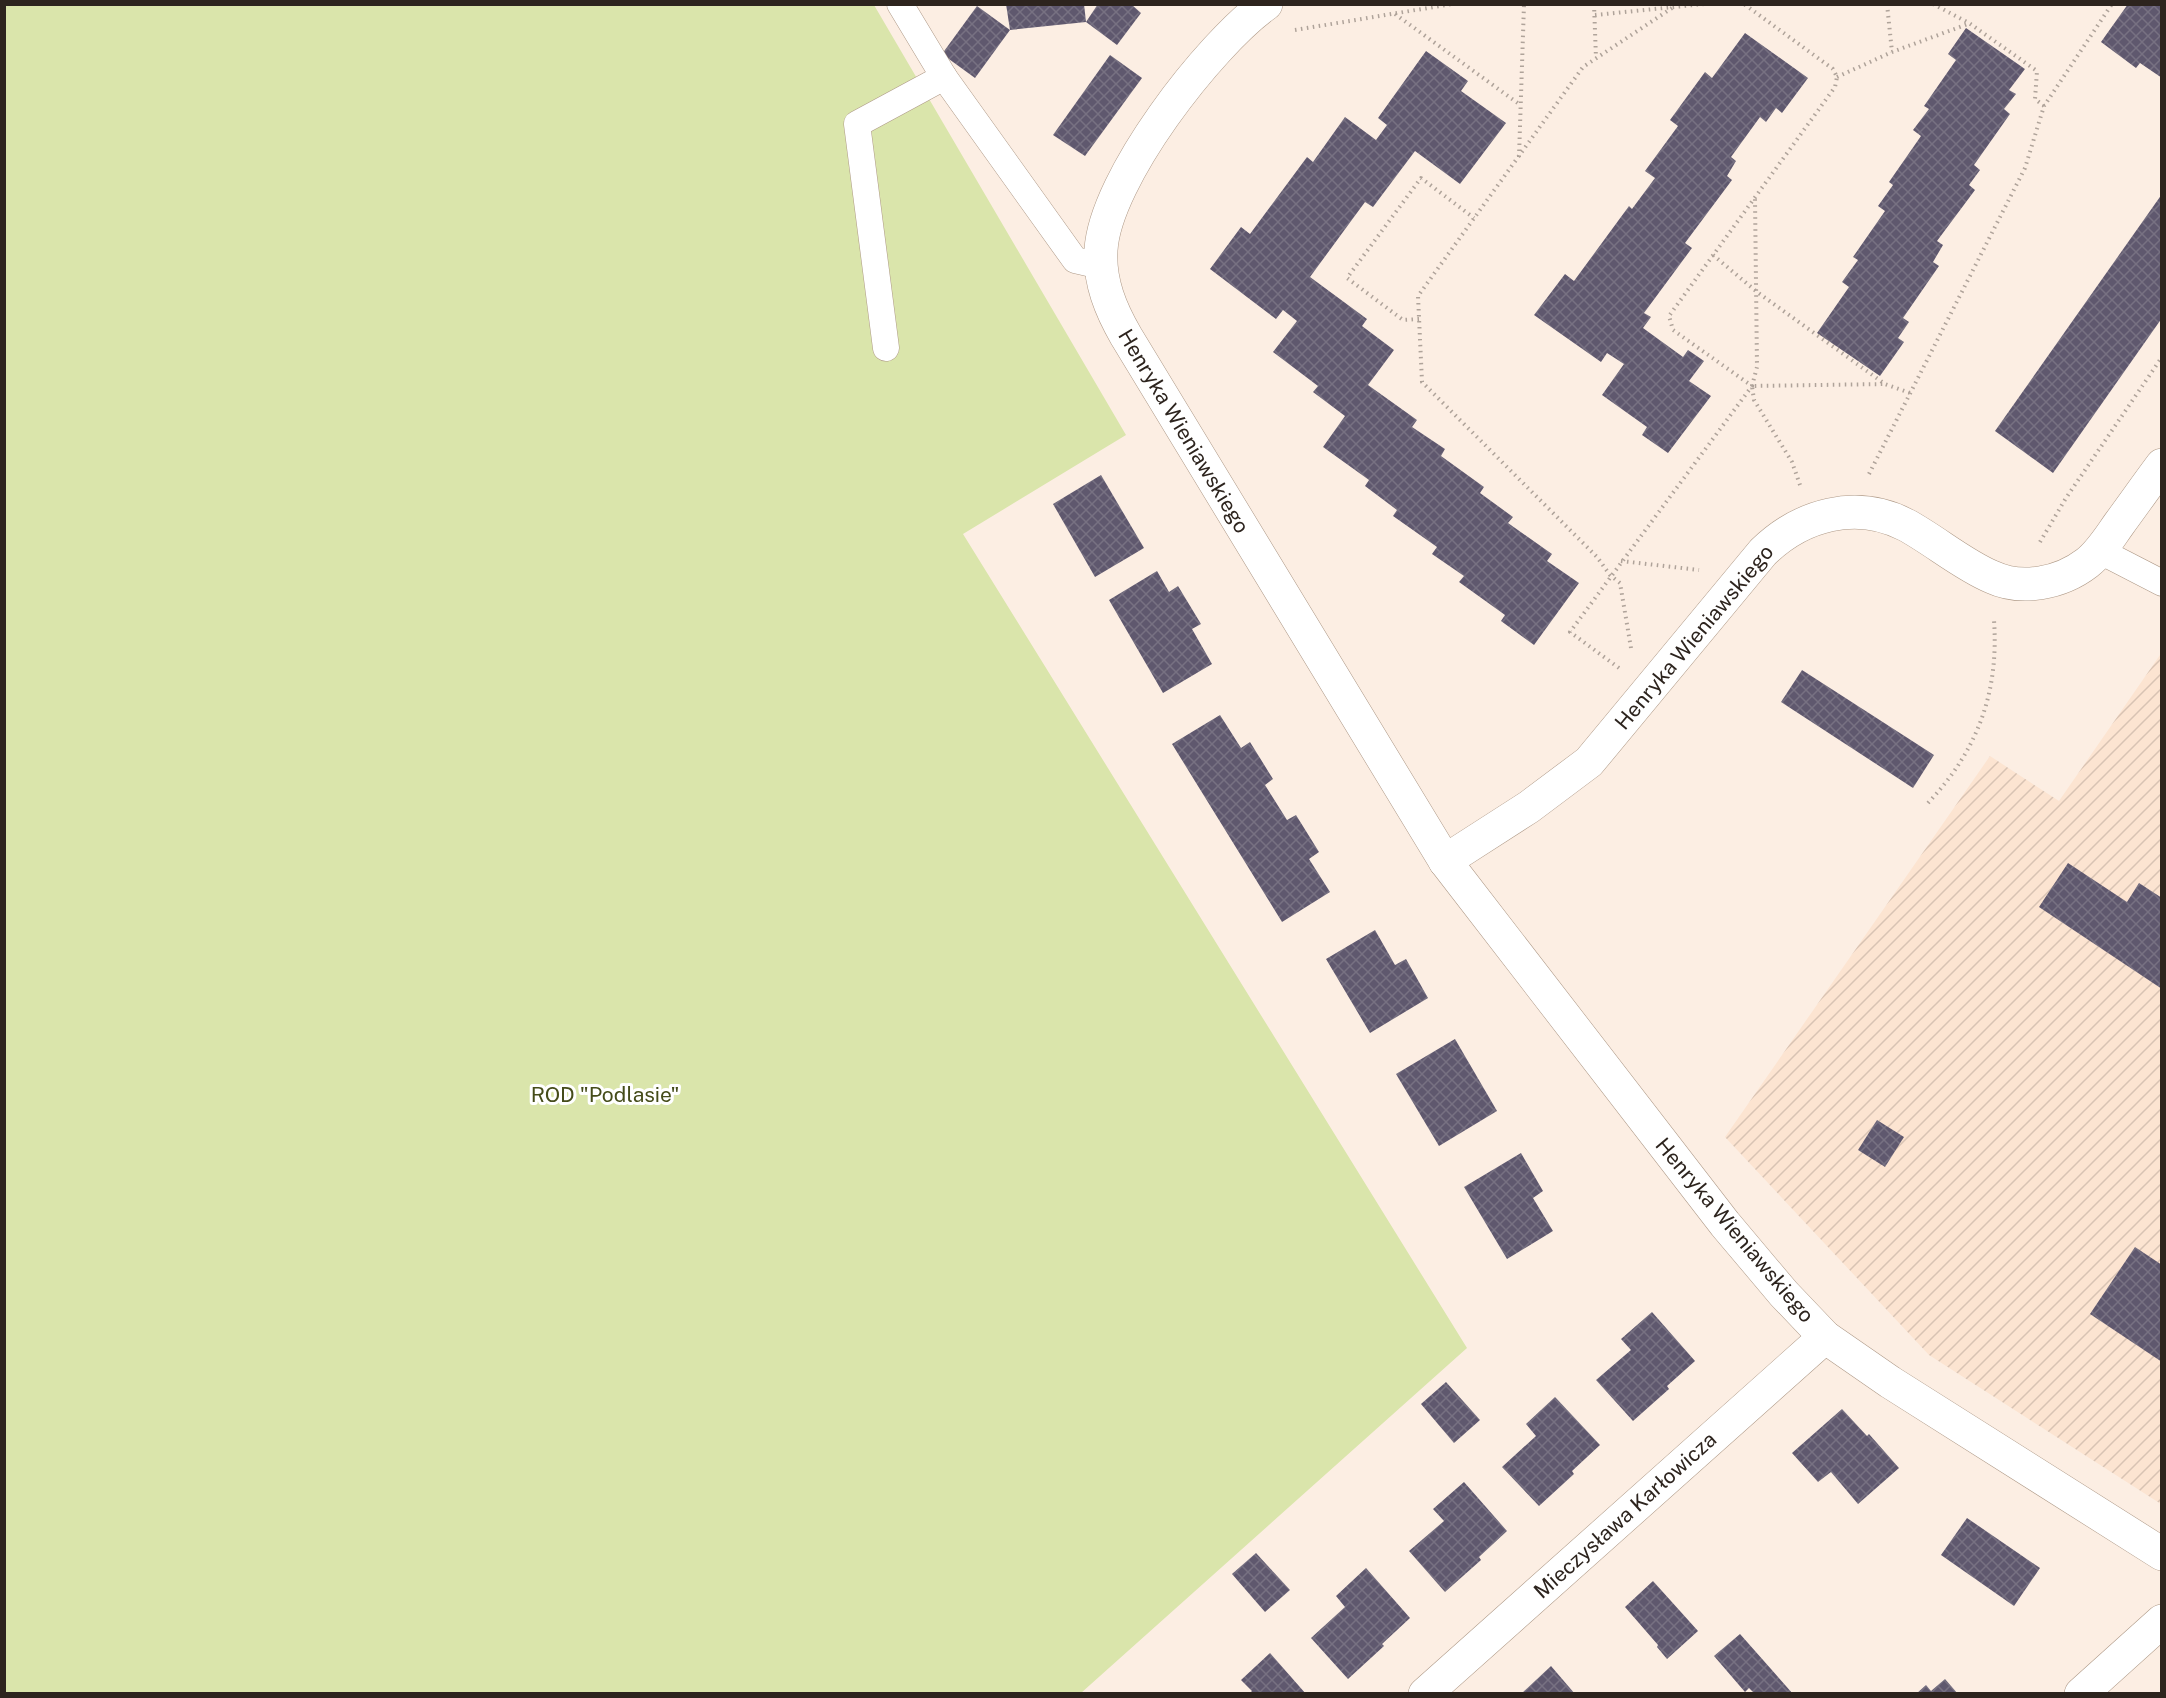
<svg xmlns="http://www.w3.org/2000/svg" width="2166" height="1698" viewBox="0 0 2166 1698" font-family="'Public Sans',sans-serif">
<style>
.industrial{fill:url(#industrial-furrows)}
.garden{fill:#dae5ab}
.building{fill:url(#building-cross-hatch)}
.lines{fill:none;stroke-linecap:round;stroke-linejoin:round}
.service-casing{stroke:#ae9987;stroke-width:27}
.minor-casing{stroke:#ae9987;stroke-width:34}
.path{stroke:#afa39a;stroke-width:4;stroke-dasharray:1.5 4.5;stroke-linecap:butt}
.service{stroke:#fff;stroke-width:26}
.minor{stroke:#fff;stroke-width:33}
.labels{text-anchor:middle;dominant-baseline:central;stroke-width:6;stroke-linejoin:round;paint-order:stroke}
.street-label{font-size:21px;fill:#2d241e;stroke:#fff}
.park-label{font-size:21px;fill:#454c1a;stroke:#fff}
</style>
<defs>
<pattern id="industrial-furrows" width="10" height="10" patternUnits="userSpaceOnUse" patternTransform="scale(1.5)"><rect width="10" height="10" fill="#fce4d1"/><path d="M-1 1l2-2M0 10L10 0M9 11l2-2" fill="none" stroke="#d8c3b3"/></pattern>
<pattern id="building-cross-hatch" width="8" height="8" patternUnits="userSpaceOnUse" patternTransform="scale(1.5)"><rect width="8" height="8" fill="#5f586e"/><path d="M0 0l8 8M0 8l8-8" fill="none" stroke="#777182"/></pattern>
</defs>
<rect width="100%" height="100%" fill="#fceee3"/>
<path class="industrial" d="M2160 655 2161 656V1504L1929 1355 1725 1137 1990 756 2059 801Z"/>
<path class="garden" d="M5 5H874L1126 435 963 534 1467 1348 1081 1693 5 1694Z"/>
<g class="building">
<path d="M1006 4H1084L1086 22 1010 30Z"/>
<path d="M1098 4H1131L1141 13 1117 45 1086 22Z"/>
<path d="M2128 4H2162V78L2140 63 2136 68 2101 42Z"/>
<path d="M977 6 1010 30 975 78 942 54Z"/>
<path d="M1966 28 2025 69 2009 90 2016 94 2004 109 2010 114 1974 165 1980 170 1969 185 1975 190 1937 241 1943 245 1933 262 1939 266 1903 318 1909 322 1898 338 1904 342 1880 376 1817 333 1849 287 1842 282 1858 260 1853 257 1885 211 1878 206 1893 185 1889 182 1921 136 1913 130 1929 109 1924 106 1956 60 1948 54Z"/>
<path d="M1745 33 1808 78 1782 113 1776 108 1766 122 1760 117 1731 157 1736 161 1727 176 1732 180 1685 243 1692 248 1644 313 1651 317 1643 328 1683 357 1688 350 1704 361 1689 381 1711 396 1668 453 1642 435 1647 427 1602 395 1624 364 1607 353 1601 362 1534 315 1565 274 1574 281 1629 206 1632 209 1655 178 1645 171 1678 126 1670 120 1705 72 1712 78Z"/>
<path d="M1426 51 1468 81 1461 91 1506 123 1460 184 1415 151 1373 207 1365 202 1310 277 1367 319 1362 326 1394 350 1368 385 1417 420 1412 427 1445 449 1441 456 1484 487 1480 493 1513 517 1508 523 1552 554 1547 561 1579 583 1534 645 1501 621 1505 615 1459 582 1464 576 1432 554 1437 547 1393 516 1397 510 1365 486 1369 480 1323 447 1345 416 1313 392 1318 386 1273 352 1297 321 1283 310 1276 319 1210 269 1241 227 1250 234 1307 157 1313 162 1345 117 1376 140 1387 125 1378 118Z"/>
<path d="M1110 55 1142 78 1085 156 1053 135Z"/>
<path d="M2162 194V318L2053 473 1995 431Z"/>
<path d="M1101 475 1144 548 1095 577 1053 504Z"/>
<path d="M1157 571 1169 592 1178 586 1201 624 1192 629 1212 664 1163 693 1109 600Z"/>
<path d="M1802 670 1934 755 1913 788 1781 702Z"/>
<path d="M1220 715 1241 748 1250 742 1273 779 1265 785 1287 820 1296 815 1319 852 1309 859 1330 892 1282 922 1172 744Z"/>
<path d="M2068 863 2127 902 2139 883 2162 898V989L2039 907Z"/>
<path d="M1375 930 1395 965 1406 959 1428 998 1370 1033 1326 959Z"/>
<path d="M1455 1039 1497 1111 1439 1146 1396 1074Z"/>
<path d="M1877 1120 1904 1137 1885 1167 1858 1150Z"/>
<path d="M1521 1153 1543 1191 1533 1198 1553 1231 1507 1259 1464 1187Z"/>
<path d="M2135 1247 2162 1265V1362L2090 1314Z"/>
<path d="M1652 1312 1695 1361 1667 1386 1669 1389 1633 1421 1596 1380 1631 1350 1621 1339Z"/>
<path d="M1446 1382 1480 1420 1454 1443 1421 1404Z"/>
<path d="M1555 1397 1600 1445 1572 1471 1574 1474 1539 1506 1502 1467 1536 1436 1526 1424Z"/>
<path d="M1842 1409 1867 1436 1869 1434 1899 1468 1858 1504 1831 1472 1818 1482 1792 1453Z"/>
<path d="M1464 1482 1507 1531 1479 1557 1481 1560 1445 1592 1409 1551 1444 1521 1433 1509Z"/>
<path d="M1967 1518 2040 1568 2014 1606 1941 1555Z"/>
<path d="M1256 1553 1290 1590 1265 1612 1232 1574Z"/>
<path d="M1366 1568 1410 1618 1382 1644 1384 1646 1348 1679 1311 1638 1345 1607 1336 1596Z"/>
<path d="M1653 1581 1698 1631 1667 1659 1657 1647 1658 1645 1625 1607Z"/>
<path d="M1740 1634 1771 1669 1793 1694H1755L1749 1688 1745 1692 1714 1656Z"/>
<path d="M1270 1653 1306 1694H1249L1252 1691 1241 1680Z"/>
<path d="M1551 1666 1575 1694H1521Z"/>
<path d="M1945 1679 1958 1694H1916L1926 1685 1931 1691Z"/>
</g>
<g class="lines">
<g class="service-casing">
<g id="service">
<path d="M900 4 944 77 1075 260 1101 266"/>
<path d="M886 348 857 124 944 77"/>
<path d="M2100 551 2162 583"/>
</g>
</g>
<g class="minor-casing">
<g id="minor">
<path d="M1266 4C1209 45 1105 179 1101 250 1099 282 1111 310 1126 336L1445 861 1725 1224 1784 1294 1825 1337 1890 1382 2162 1554"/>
<path d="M1445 861 1529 807 1589 762 1763 552C1801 515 1856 499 1906 525 1934 540 1963 565 1992 577 2022 591 2061 583 2087 563 2100 553 2109 538 2119 524 2133 505 2147 485 2162 465"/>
<path d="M1425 1694 1825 1337"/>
<path d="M2081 1694 2162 1621"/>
</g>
</g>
<g class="path">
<path d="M1594 4 1596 58"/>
<path d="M1887 4 1892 52"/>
<path d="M1933 4 1969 23 2037 71 2035 99 2044 106"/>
<path d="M1395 14 1519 104"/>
<path d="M1595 15 1704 4"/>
<path d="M1295 30 1452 4"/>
<path d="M1837 77 1892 52 1968 24"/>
<path d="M1519 157 1524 4"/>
<path d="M1713 255 1757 292 1885 384 1910 393"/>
<path d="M1419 319 1403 320 1347 278 1421 178 1474 218"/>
<path d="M1752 386 1757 367 1755 199"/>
<path d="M1869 474 2025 168 2044 106 2112 4"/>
<path d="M1800 485 1792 462 1754 400 1752 386 1885 384"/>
<path d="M2040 542 2066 498 2162 357"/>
<path d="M1621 561 1699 570"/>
<path d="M1631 648 1620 583 1610 575 1597 557 1422 382 1418 296 1583 67 1672 8"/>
<path d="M1619 668 1570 632 1752 386 1673 330 1669 316 1835 87 1837 77 1833 69 1744 4"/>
<path d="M1928 803C1978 750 1999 692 1994 620"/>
</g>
<use href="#service" class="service"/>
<use href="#minor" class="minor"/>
</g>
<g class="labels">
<g class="street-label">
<text transform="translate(1184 431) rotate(59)">Henryka Wieniawskiego</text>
<text transform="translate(1694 637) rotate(-50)">Henryka Wieniawskiego</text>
<text transform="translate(1735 1230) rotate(50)">Henryka Wieniawskiego</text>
<text transform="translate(1625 1515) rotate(-42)">Mieczysława Karłowicza</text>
</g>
<g class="park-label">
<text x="605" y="1094">ROD "Podlasie"</text>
</g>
</g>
<rect width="2166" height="1698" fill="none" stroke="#2d241e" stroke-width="12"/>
</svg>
